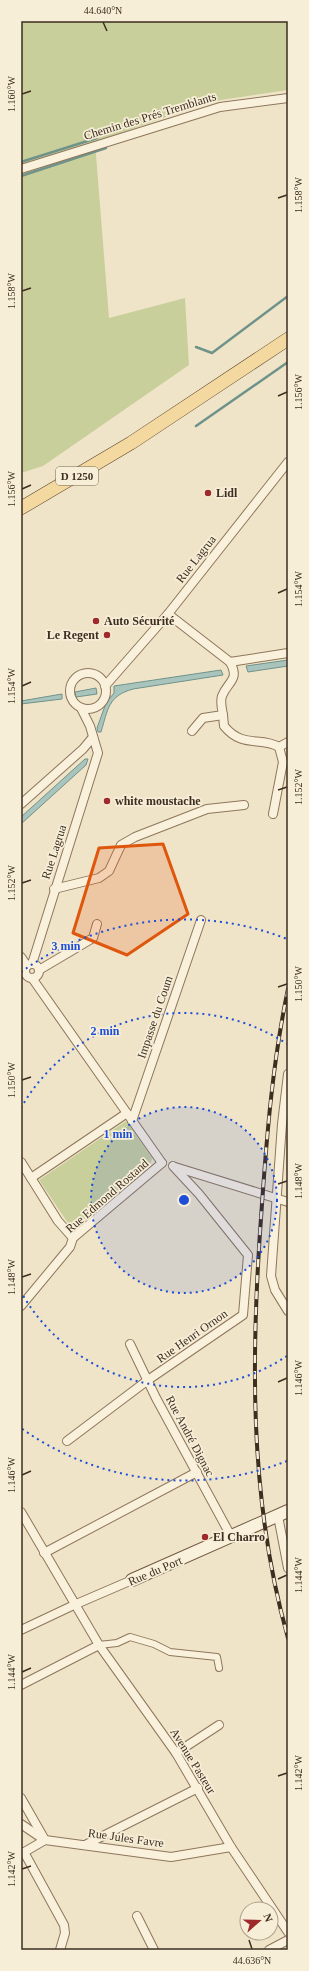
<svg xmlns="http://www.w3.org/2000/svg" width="309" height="1971" viewBox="0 0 309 1971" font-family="Georgia,serif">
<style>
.green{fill:#c9cf9b}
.water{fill:#a9c4bc;stroke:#6f938a}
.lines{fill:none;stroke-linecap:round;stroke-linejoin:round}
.stream{stroke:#6f938a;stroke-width:2.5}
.pedestrian-casing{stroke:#8d765c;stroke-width:8}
.minor-casing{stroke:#8d765c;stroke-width:10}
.secondary-casing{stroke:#6f573f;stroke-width:14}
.primary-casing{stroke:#5b4430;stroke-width:14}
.pedestrian{stroke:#faf1dc;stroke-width:6}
.minor{stroke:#faf1dc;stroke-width:8}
.secondary{stroke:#faf1dc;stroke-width:12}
.primary{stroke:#f3d9a0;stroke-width:13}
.rail-casing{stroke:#3d2e20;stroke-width:4}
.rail{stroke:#f7eed8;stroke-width:2.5;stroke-dasharray:8;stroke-linecap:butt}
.marked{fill:#df570d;fill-opacity:0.2;stroke:#df570d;stroke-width:3;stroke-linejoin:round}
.ticks{fill:none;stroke:#3d2e20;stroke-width:1.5}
.ring{fill:none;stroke:#1d4ed8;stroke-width:2;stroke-dasharray:2 4}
.poi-dot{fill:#9e2a2b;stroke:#f7eed8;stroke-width:1.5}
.labels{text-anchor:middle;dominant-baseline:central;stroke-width:3.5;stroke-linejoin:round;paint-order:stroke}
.shield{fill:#f7eed8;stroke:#756857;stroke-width:1}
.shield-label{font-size:11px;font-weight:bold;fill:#3d2e20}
.street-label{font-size:12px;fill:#3d2e20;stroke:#f7eed8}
.poi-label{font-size:12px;font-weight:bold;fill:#3d2e20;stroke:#f7eed8;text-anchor:start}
.centre{fill:#1d4ed8;stroke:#f7eed8;stroke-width:2}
.ring-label{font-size:12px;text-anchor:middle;font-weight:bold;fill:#1d4ed8;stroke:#f7eed8;stroke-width:3.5;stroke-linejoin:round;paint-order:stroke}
.neatline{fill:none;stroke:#3d2e20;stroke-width:1.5}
.ticks-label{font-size:10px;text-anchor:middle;fill:#3d2e20}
</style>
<rect width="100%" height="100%" fill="#f0e4c8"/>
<g class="green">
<path d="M21 21H288V90L208 102 95 142 109 318 185 298 189 365 43 466 21 473Z"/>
<path d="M126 1121 152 1158 150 1166 80 1226H70L39 1180Z"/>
</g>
<g class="water">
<path d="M288 660V666L248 672 246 666Z"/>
<path d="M221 670 223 675 133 689C108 696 108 709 101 732H98L97 728 106 703 114 693V686Z"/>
<path d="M96 688 97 694 76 697 75 692Z"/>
<path d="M62 694V699L21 704V701Z"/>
<path d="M85 759H88L86 765 21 824V817Z"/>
</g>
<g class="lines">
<g class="stream">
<path d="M21 162 97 138"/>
<path d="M21 176 106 148"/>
<path d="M196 347 212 353 288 296"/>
<path d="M196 426 288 362"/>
</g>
<g class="pedestrian-casing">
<path id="pedestrian" d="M99 1645 117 1643 130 1637 154 1644 170 1652 217 1657 219 1668"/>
</g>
<g class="minor-casing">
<g id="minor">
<path d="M21 169 220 107 288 98"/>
<path d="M168 614 230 662C240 680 228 681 222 696 220 702 222 709 223 715L203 718 192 731"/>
<path d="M230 662 288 653"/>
<circle cx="88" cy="691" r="18"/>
<path d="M105 686 168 614 288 462"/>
<path d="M223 715 224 726C243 749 260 736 279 747"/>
<path d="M21 804 83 749 93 737"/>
<path d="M273 814 283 762 279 747 288 742"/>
<path d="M54 889 99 878 109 871 121 845 135 837 207 809 244 805"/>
<path d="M21 957 27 966"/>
<circle cx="32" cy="971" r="7"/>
<path d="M32 964 98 753 90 726 81 708"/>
<path d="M39 970 93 938 97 924"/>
<path d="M32 978 162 1163"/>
<path d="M288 1074 282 1124 271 1276 275 1290 288 1311"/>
<path d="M132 1121 201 920"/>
<path d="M21 1162 58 1221 73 1238"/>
<path d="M175 1167 288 1202"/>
<path d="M31 1178 127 1113"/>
<path d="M21 1306 70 1247 73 1238 162 1163"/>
<path d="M130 1344 156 1398 232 1538"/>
<path d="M67 1441 148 1380 243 1315 248 1255 199 1194 173 1166"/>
<path d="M21 1512 99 1645 176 1753 231 1847 288 1932"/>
<path d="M278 1516 288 1568"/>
<path d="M44 1553 197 1472"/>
<path d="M21 1630 74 1605 132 1580"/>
<path d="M21 1685 99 1645"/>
<path d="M176 1753 219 1725"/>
<path d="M21 1798 45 1840"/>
<path d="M21 1824 43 1839"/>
<path d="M85 1845 198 1788"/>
<path d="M24 1852 64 1925 65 1933 60 1950"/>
<path d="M21 1854 45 1840 171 1857 231 1847"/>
<path d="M137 1916 154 1950"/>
<path d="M269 1950 288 1940"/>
</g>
</g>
<g class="secondary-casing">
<path id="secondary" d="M132 1580 288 1511"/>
</g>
<g class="primary-casing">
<path id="primary" d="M21 508 131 443 288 339"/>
</g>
<use href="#pedestrian" class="pedestrian"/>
<use href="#minor" class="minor"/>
<use href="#secondary" class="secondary"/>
<use href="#primary" class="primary"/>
<g class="rail-casing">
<path id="rail" d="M288 989C273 1060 267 1132 262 1204 251 1349 248 1497 288 1638"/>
</g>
<use href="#rail" class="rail"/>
</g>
<path class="marked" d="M163 844 188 914 127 955 73 933 99 848Z"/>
<path class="ticks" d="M103 22 107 31M22 94 31 91M278 198 287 195M22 291 31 288M278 396 287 392M22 489 31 485M278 593 287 589M22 686 31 682M278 790 287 787M22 883 31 880M278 987 287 984M22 1080 31 1077M278 1184 287 1181M22 1277 31 1274M278 1382 287 1378M22 1475 31 1471M278 1579 287 1575M22 1672 31 1668M278 1776 287 1773M22 1869 31 1866M249 1940 252 1949"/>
<circle cx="184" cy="1200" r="93" fill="#1d4ed8" fill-opacity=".12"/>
<g class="ring">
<circle cx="184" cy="1200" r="93"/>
<path d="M287 1356A187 187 0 0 1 21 1292M21 1108A187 187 0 0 1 287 1044"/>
<path d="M287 1461A280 280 0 0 1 21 1428M21 972A280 280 0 0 1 287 939"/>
</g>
<g class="poi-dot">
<circle cx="208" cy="493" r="4"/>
<circle cx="96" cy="621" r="4"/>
<circle cx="107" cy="635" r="4"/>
<circle cx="107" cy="801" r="4"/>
<circle cx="205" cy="1537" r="4"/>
</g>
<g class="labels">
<rect class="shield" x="56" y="467" width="42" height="18" rx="3"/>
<g class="shield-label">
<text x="77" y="476">D 1250</text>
</g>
<g class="street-label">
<text transform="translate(150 116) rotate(-17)">Chemin des Prés Tremblants</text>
<text transform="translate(196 559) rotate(-52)">Rue Lagrua</text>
<text transform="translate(54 852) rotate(-72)">Rue Lagrua</text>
<text transform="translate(155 1017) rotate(-71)">Impasse du Coum</text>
<text transform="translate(107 1196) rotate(-41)">Rue Edmond Rostand</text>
<text transform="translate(192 1336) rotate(-35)">Rue Henri Ornon</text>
<text transform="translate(190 1436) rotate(62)">Rue André Dignac</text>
<text transform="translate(155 1571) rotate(-23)">Rue du Port</text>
<text transform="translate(193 1761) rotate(58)">Avenue Pasteur</text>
<text transform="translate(126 1838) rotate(8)">Rue Jules Favre</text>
</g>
<g class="poi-label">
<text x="216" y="493">Lidl</text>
<text x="104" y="621">Auto Sécurité</text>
<text x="99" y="635" text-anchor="end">Le Regent</text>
<text x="115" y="801">white moustache</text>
<text x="213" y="1537">El Charro</text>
</g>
</g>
<circle cx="184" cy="1200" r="6" class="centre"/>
<g class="ring-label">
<text x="66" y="950">3 min</text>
<text x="105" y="1035">2 min</text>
<text x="118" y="1138">1 min</text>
</g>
<rect width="309" height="1971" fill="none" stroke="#f7eed8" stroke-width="44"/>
<g transform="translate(259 1921) rotate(70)"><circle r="19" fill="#f7eed8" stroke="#ada18e"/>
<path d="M0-3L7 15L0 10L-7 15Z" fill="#9e2a2b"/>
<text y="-6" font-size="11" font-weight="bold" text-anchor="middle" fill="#3d2e20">N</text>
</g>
<rect x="22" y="22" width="265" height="1927" class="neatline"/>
<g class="ticks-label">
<text x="103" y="14">44.640°N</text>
<text transform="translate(11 94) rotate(-90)" y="4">1.160°W</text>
<text transform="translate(298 195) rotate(-90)" y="4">1.158°W</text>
<text transform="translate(11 291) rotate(-90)" y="4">1.158°W</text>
<text transform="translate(298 392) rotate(-90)" y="4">1.156°W</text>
<text transform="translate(11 489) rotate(-90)" y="4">1.156°W</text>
<text transform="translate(298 589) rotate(-90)" y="4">1.154°W</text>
<text transform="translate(11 686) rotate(-90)" y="4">1.154°W</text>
<text transform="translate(298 787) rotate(-90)" y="4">1.152°W</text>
<text transform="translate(11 883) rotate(-90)" y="4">1.152°W</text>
<text transform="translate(298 984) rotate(-90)" y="4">1.150°W</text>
<text transform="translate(11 1080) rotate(-90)" y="4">1.150°W</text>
<text transform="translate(298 1181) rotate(-90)" y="4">1.148°W</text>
<text transform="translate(11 1277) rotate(-90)" y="4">1.148°W</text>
<text transform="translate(298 1378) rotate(-90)" y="4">1.146°W</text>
<text transform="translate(11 1475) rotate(-90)" y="4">1.146°W</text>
<text transform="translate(298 1575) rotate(-90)" y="4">1.144°W</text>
<text transform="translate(11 1672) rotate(-90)" y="4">1.144°W</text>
<text transform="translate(298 1773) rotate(-90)" y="4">1.142°W</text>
<text transform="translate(11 1869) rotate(-90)" y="4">1.142°W</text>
<text x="252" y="1964">44.636°N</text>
</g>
</svg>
